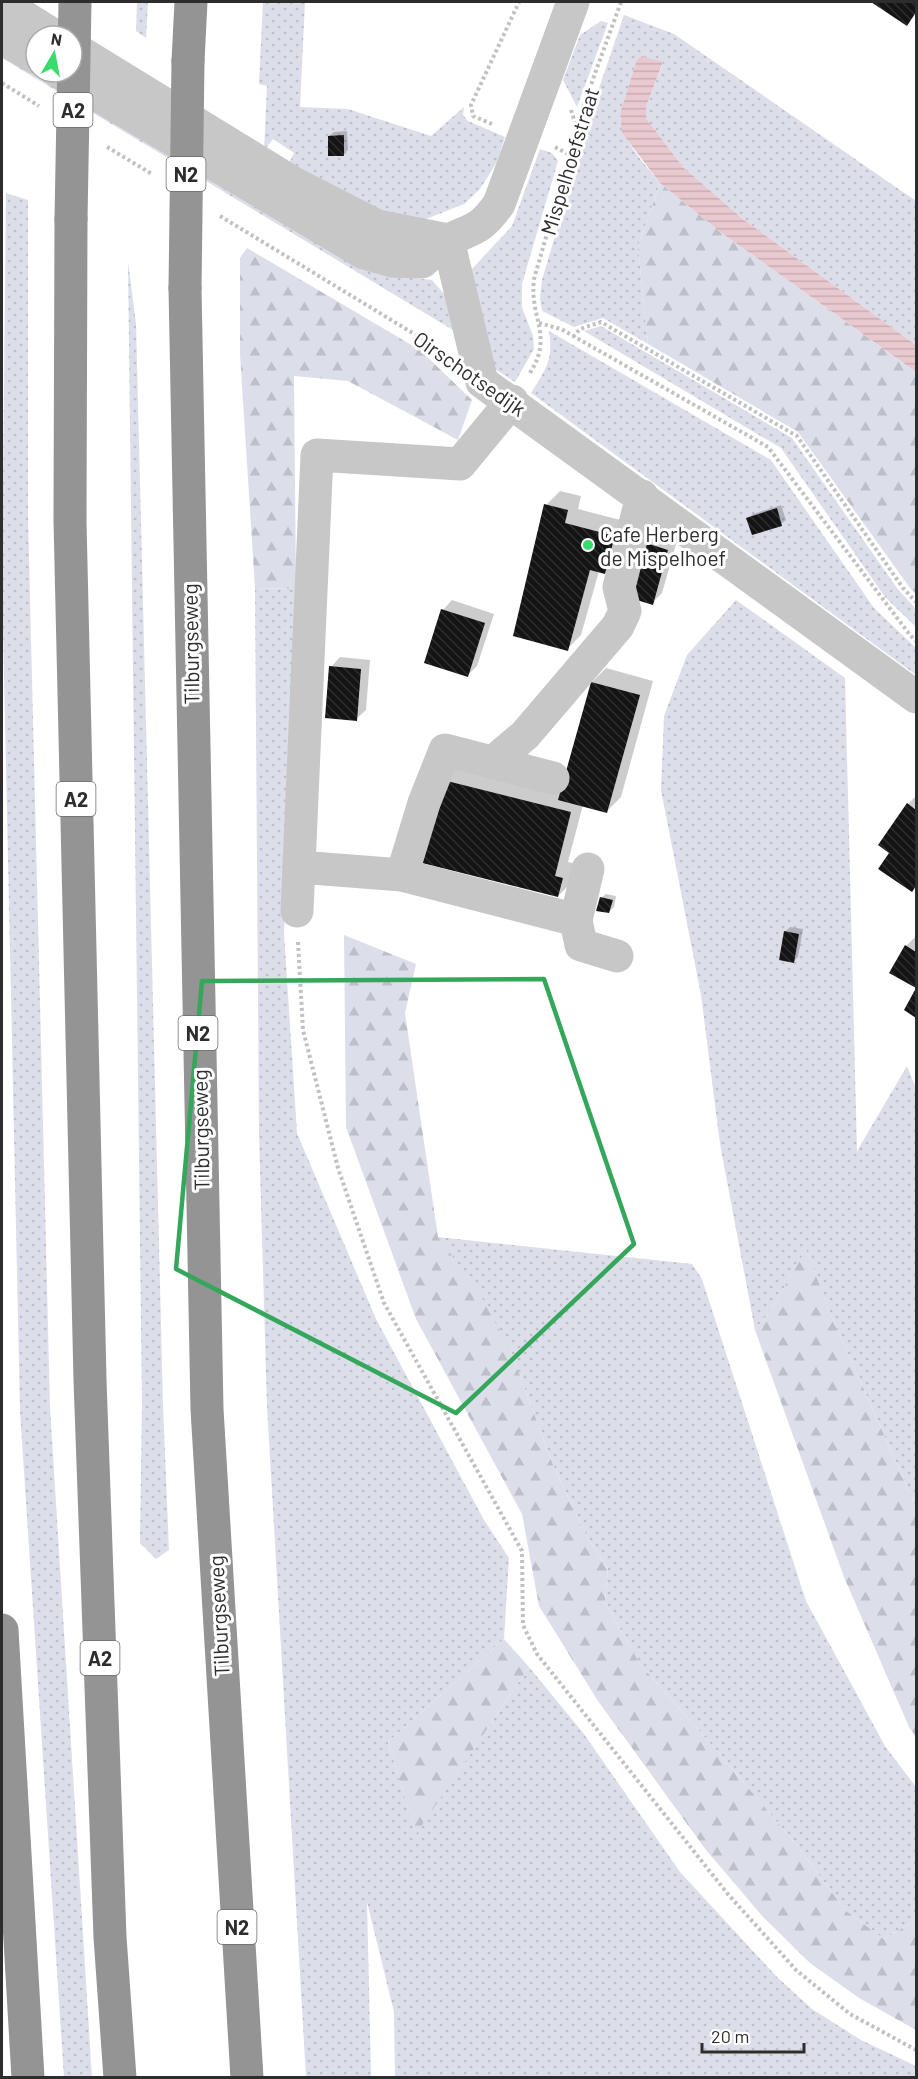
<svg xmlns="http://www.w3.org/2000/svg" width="918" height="2079" viewBox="0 0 918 2079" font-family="Barlow,sans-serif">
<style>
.grass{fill:url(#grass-dots)}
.forest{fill:url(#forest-firs)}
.water{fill:url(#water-rules)}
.shadow{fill:#0003}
.building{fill:url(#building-back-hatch)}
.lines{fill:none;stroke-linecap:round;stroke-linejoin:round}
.path{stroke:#c1c1c1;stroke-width:4;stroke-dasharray:3 3;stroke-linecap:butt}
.minor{stroke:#c7c7c7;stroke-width:33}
.highway{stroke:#949494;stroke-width:33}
.highway-bridge{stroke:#949494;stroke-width:33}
.marked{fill:none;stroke:#35a75a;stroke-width:4.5;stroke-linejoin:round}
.poi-dot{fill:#39db6d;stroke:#fff;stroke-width:2}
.labels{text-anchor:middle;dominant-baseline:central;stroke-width:6;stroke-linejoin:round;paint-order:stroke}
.shield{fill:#fff;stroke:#6c6c6c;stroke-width:1.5}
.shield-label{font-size:20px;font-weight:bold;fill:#2d2d2d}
.street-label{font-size:21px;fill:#2d2d2d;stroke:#fff}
.poi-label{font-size:21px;fill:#2d2d2d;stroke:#fff;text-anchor:start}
</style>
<defs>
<pattern id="grass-dots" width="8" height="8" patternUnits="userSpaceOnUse" patternTransform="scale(1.5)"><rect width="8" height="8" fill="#dcdeea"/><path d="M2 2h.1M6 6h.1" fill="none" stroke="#bdbfc9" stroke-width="1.8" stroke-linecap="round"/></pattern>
<pattern id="forest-firs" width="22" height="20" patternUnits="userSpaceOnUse" patternTransform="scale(1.5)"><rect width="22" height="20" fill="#dcdeea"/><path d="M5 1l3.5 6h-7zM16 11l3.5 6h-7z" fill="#bdbfc9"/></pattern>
<pattern id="water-rules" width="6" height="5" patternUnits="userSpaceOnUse" patternTransform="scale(1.5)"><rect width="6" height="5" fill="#e9c9d0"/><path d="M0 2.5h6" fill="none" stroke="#c8adb3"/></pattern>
<pattern id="building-back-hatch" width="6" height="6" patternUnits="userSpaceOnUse" patternTransform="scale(1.5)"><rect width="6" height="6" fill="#141414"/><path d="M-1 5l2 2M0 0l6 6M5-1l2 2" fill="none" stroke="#2e2e2e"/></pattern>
</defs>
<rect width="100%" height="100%" fill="#fff"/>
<g class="grass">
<path d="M137 2H148L146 38 136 31Z"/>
<path d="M263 2H305L300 107 348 109 431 136 464 107 463 115 468 121 505 137 497 162 480 189 464 204 426 219 381 217 288 165 294 153 273 139 264 151 267 86 259 84Z"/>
<path d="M624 15 674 34 916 201V345L743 219 683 167 646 118V107L663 63 642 56 637 59 620 113C620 139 644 163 660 183L638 247 648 344 603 318 574 327 542 311 540 299 542 280 596 97Z"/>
<path d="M601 21 608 23 577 107 563 80 580 35Z"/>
<path d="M2 46 395 276 432 280 445 295 453 330 2 58Z"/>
<path d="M540 149 552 153 558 161 522 284V307L533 336 534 349 515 382 492 367 470 271 512 226Z"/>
<path d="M6 193 28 200V518L50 1408 92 2078 64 2077 20 1411 2 582Z"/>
<path d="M128 262 136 323 163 1406 169 1550 156 1559 140 1543 142 1403Z"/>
<path d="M601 326 792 438 897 588 916 609V627L885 597 781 448 584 331Z"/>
<path d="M549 331 771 460 874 608 916 648V675L531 393C545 370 554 360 549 331Z"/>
<path d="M255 588 296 589 284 933 297 1133 376 1319 484 1520 509 1558 504 1639 388 1742 416 1833 529 1667 584 1734 680 1872 777 1977 812 2009 861 2040 916 2066V2077H395L394 2012 367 1902 371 2077H306L267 1406 259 1135Z"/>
<path d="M736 600 845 678 857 1151 907 1066 916 1088V1507L831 1315 806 1250 771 1310 755 1330 720 1144 701 995 661 790 664 716 687 655Z"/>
<path d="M438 1237 692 1264 702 1279 806 1601 885 1746 916 1787V1920L884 1939 845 1910 798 1847 724 1759 640 1664 605 1602 608 1569 586 1535 553 1465 512 1354Z"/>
</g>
<g class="forest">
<path d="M660 183 719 231 916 372V594L910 588 798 432 648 344 638 247Z"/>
<path d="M247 248 420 350 472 400 458 440 348 381 294 376 296 589 255 588 240 354V258Z"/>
<path d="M344 935 416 964 405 1013 438 1237 479 1292 512 1354 553 1465 586 1535 608 1569 605 1602 640 1664 724 1759 798 1847 845 1910 884 1939 916 1920V2030L859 1998 810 1963 763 1917 706 1850 598 1701 539 1606 522 1514 416 1319 346 1127Z"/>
<path d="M806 1249 831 1315 916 1507V1737L909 1727 844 1577 755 1330 771 1310Z"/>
<path d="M504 1639 529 1667 416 1834 388 1742Z"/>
</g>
<path class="water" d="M642 56 663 62 646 107V118L683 167 743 219 916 345V372L719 231 660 183 622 133 620 113 637 59Z"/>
<g class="shadow">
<path d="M873 2H916V14L906 24Z"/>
<path d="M347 131 348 150 343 154 329 136 334 132Z"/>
<path d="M560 491 581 496 578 509 628 522 619 559 605 573 599 571 581 635 567 649 546 505Z"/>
<path d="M781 505 786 520 781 524 748 518 753 514Z"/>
<path d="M656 535 677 541 662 593 652 603 647 544Z"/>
<path d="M452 600 494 614 477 666 468 675 443 610Z"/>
<path d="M340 657 370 660 366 710 356 719 331 667Z"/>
<path d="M606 668 653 681 621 797 607 811 583 805 568 862 576 864 572 882 558 896 445 780 459 766 562 792 592 682Z"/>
<path d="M916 796V886L912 890 891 853 908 804Z"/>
<path d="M606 894 616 896 614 907 609 912 601 898Z"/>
<path d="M790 927 803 929 798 957 794 961 785 932Z"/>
<path d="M915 937H916V987L891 973 906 946Z"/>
</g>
<g class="building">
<path d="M871 2H916V12L907 26Z"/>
<path d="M344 135V156H328V136Z"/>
<path d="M544 504 568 510 565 523 615 536 605 574 590 570 568 651 513 636Z"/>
<path d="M777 508 782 526 752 535 746 518Z"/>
<path d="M646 543 668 550 653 605 630 598Z"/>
<path d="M441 609 485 623 468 677 424 663Z"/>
<path d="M329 666 361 669 357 721 325 718Z"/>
<path d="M591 682 640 695 607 813 558 800Z"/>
<path d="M443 780 571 812 555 876 563 878 558 897 422 863Z"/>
<path d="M907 803 916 810V886L912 892 878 869 889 853 878 845Z"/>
<path d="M600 897 613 900 609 913 596 911Z"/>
<path d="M784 931 799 934 794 963 779 960Z"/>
<path d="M905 945 916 952V1018L904 1010 916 988 889 973Z"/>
</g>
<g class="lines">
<g class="path">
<path d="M2 83 39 106"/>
<path d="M571 110 577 129"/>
<path d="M492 124 473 116 471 105 519 2"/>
<path d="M107 147 152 174"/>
<path d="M555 147 570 155"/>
<path d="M220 216 439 349"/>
<path d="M539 323 561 329 768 447 910 635 916 641"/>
<path d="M573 337 580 329 601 322 797 436 903 588 916 602"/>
<path d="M530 373C554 335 529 318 534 279L585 101 621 2"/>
<path d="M298 942 303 1030 338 1168 384 1303 522 1551 523 1625 537 1654 727 1893 796 1970 850 2014 916 2050"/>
</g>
<g class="minor">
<path d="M2 3 55 36"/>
<path d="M2 38 36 58"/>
<path d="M72 47 295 184 377 226 448 240"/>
<path d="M59 72 364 253 392 261 422 262C431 255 439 245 449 240 476 227 480 230 499 204L573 2"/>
<path d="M448 240 482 382 916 697"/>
<path d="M493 762 525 735 618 626 625 611 619 587 642 496"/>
<path d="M299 867 402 875 576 920 581 945 617 956"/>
<path d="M402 875 424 803 445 750 553 778"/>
<path d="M297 911 317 455 460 464 512 401"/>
<path d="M576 920 588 869"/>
</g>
<g class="highway">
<path d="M188 61 191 2"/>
<path d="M71 219 70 521 90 1380 110 1937 120 2078"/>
<path d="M185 288 207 1409 247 2078"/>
<path d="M2 1630 28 2078"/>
</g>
<g class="highway-bridge">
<path d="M71 219 75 2"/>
<path d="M185 288 188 61"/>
</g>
</g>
<path class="marked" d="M544 979 634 1244 456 1413 176 1269 202 981Z"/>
<circle class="poi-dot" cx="588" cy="545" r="6"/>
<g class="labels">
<g class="shield">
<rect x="53.5" y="93" width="39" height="34" rx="4.5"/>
<rect x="166.5" y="157" width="39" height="34" rx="4.5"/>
<rect x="56.5" y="782" width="39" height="34" rx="4.5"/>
<rect x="178.5" y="1016" width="39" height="34" rx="4.5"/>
<rect x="80.5" y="1641" width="39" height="34" rx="4.5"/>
<rect x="217.5" y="1910" width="39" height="34" rx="4.5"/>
</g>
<g class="shield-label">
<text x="73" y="110">A2</text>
<text x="186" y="174">N2</text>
<text x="76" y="799">A2</text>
<text x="198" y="1033">N2</text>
<text x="100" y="1658">A2</text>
<text x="237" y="1927">N2</text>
</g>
<g class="street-label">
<text transform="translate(569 161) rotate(-73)">Mispelhoefstraat</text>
<text transform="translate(470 373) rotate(35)">Oirschotsedijk</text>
<text transform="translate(190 644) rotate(-91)">Tilburgseweg</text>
<text transform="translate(200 1130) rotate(-91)">Tilburgseweg</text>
<text transform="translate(218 1616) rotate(-93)">Tilburgseweg</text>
</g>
<g class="poi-label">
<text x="600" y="533">Cafe Herberg<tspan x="600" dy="24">de Mispelhoef</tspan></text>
</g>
</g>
<rect width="918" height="2079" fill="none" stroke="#2d2d2d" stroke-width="6"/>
<g transform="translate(54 54) rotate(10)"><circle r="28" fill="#ffffff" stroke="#ababab" stroke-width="1.5"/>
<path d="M0-4.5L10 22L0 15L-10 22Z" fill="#39db6d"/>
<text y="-9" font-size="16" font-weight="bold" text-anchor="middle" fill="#2d2d2d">N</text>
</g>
<path d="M702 2043v9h102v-9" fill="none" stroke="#2d2d2d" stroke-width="3"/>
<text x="711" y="2043" font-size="18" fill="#2d2d2d" stroke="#ffffff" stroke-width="4.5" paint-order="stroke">20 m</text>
</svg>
